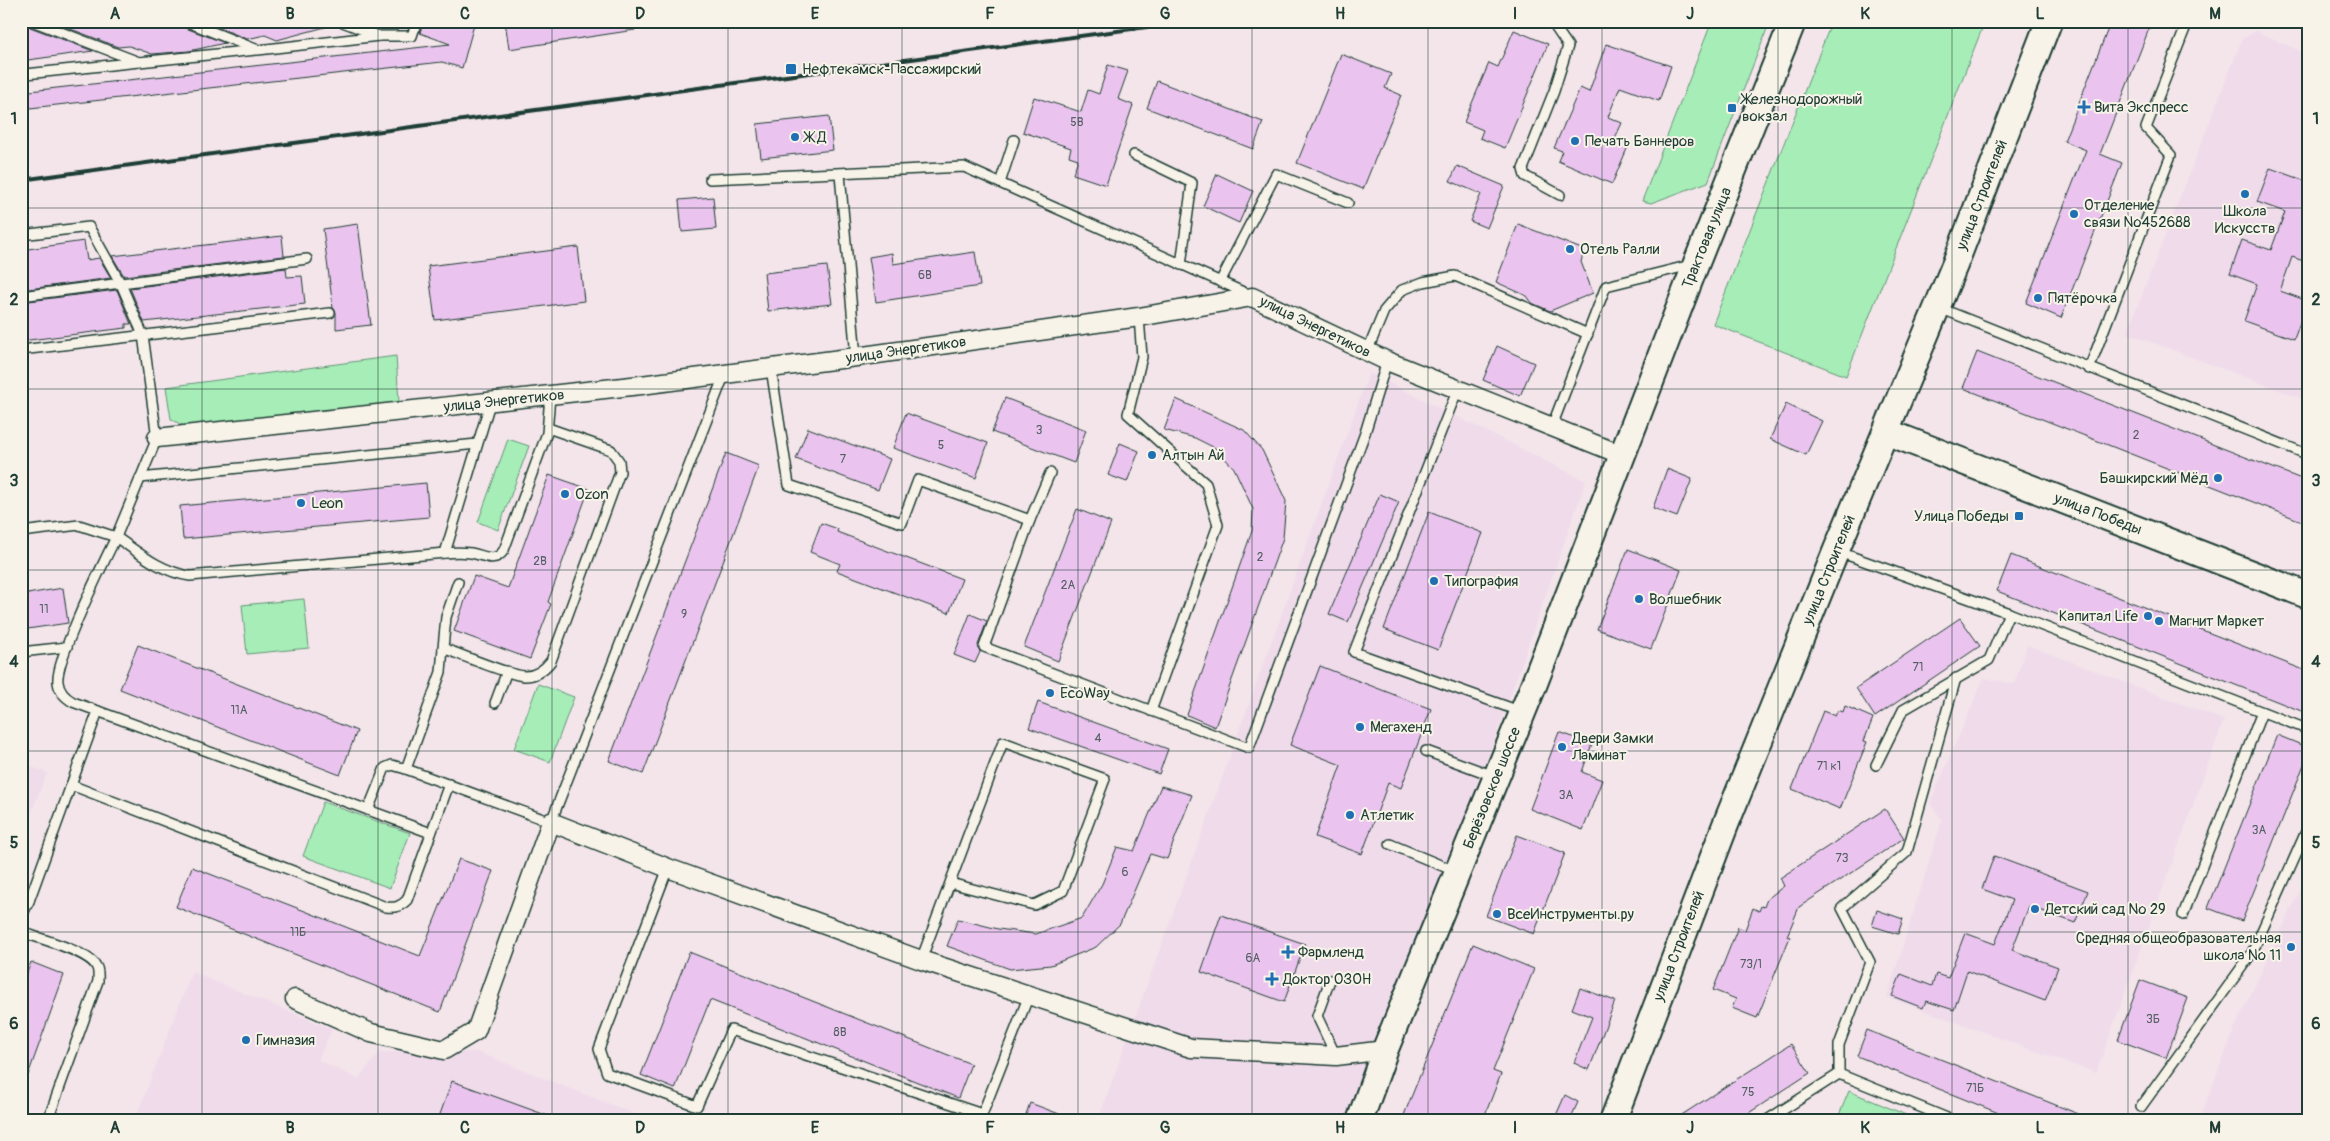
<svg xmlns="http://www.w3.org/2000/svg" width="2330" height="1141" viewBox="0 0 2330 1141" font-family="Pangolin,sans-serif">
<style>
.built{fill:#f0dbeb}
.green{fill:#a7edb8;stroke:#639576}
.building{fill:#eac4ee;stroke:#1f3d34}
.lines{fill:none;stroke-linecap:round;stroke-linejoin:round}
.lane-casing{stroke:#1f3d34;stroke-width:12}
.street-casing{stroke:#1f3d34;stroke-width:21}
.secondary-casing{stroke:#1f3d34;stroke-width:29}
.lane{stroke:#f7f3e8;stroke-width:9}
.street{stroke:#f7f3e8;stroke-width:18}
.secondary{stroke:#f7f3e8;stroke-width:25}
.rail{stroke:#1f3d34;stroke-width:4}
.grid{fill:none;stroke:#1f3d34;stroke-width:1;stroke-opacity:0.55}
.poi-dot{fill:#1f6fb2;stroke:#f7f3e8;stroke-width:2}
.labels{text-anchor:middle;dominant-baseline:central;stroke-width:4;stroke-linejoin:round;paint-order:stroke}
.number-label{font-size:12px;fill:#525f62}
.poi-label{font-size:15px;fill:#1f3d34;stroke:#f7f3e8;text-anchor:start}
.street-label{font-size:15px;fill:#1f3d34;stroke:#f7f3e8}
.neatline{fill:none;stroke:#1f3d34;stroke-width:2}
.grid-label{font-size:16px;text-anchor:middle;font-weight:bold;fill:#1f3d34}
</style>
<rect width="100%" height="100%" fill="#f3e5ea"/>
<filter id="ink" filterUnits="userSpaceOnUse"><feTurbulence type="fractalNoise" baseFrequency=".02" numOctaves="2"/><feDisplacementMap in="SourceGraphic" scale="10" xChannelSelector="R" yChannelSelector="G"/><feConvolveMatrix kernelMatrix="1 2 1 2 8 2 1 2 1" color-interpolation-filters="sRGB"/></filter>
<g filter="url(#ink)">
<g class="built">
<path d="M2256 31 2309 55V401L2127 333 2242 39Z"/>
<path d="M1369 373 1586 481 1360 1120H1098Z"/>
<path d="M2027 645 2224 720 2096 1073 1887 997 1942 820 1930 803 1984 678 2014 684Z"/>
<path d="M21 763 47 773 21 838Z"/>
<path d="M2309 872V1120H2199L2237 1023Z"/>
<path d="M192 972 332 1029 318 1060 358 1079 380 1052H477L650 1120H135Z"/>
</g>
<g class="green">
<path d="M1712 21H1770L1708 182 1651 203 1642 201Z"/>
<path d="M1832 21H1985L1846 376 1713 324Z"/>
<path d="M396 356 399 402 191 430 171 419 166 387Z"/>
<path d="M508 439 529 446 498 530 478 522Z"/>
<path d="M304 599 309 648 247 654 242 605Z"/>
<path d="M538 684 574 697 550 762 514 749Z"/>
<path d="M323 802 410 833 390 888 303 856Z"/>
<path d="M1849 1091 1918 1120H1837Z"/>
</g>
<g class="building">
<path d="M21 21H26L30 27 93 51 21 61Z"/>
<path d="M50 21H179L183 27 225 43 189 51 152 54 129 46 118 47Z"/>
<path d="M203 21H328L329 26 277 40 265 35 247 39Z"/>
<path d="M423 21H475L462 68 442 62 21 109V92L450 44 420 33Z"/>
<path d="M505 21H634L635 30 509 49Z"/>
<path d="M2111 21H2152L2100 154 2122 163 2061 318 2026 303 2086 150 2064 141Z"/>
<path d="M1514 30 1548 44 1505 148 1480 138 1483 130 1464 122 1489 63 1498 67Z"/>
<path d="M1606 44 1671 66 1659 101 1620 87 1608 117 1622 123 1615 138 1629 144 1612 184 1558 161 1562 151 1554 148 1580 88 1589 92Z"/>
<path d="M1341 54 1391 74 1385 88 1401 95 1363 189 1297 163Z"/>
<path d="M1108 65 1128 71 1118 99 1133 105 1106 185 1073 174 1078 159 1069 156 1071 148 1023 132 1034 97 1081 112 1088 90 1099 94Z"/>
<path d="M1157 81 1263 122 1253 149 1147 108Z"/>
<path d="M829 116 833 150 761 158 757 124Z"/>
<path d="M1457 166 1504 186 1487 228 1470 221 1481 194 1450 181Z"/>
<path d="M2270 168 2309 182V263L2292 257 2280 291 2308 301 2294 339 2244 321 2257 284 2230 274 2242 240 2271 250 2285 212 2257 202Z"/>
<path d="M1217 174 1253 191 1239 223 1203 206Z"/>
<path d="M713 197 716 229 682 232 679 200Z"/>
<path d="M358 224 371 325 336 329V312L333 308 323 229Z"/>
<path d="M1518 224 1584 250 1581 262 1593 293 1550 311 1532 303 1527 296 1496 282Z"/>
<path d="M282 236 284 256 124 276 112 256Z"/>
<path d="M84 241 87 260 99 258 111 278 21 290V250Z"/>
<path d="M578 247 584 301 435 320 428 266Z"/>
<path d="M975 252 980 286 876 302 869 257 892 253 893 264Z"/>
<path d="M827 266 832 304 768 311 764 273Z"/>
<path d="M286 268 287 277 302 276 305 304 144 322 130 288Z"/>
<path d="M117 290 131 324H126V328L21 341V302Z"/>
<path d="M1497 346 1534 363 1520 396 1483 380Z"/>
<path d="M1977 352 2309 482V524L1963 388Z"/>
<path d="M1005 398 1086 430 1074 463 992 432Z"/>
<path d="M1176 399 1244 430 1262 450 1286 501 1283 538 1215 727 1187 715 1252 531 1253 509 1234 468 1215 448 1195 438 1164 430Z"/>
<path d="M1786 404 1822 421 1806 455 1770 439Z"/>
<path d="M906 413 988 443 976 478 893 448Z"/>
<path d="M808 428 890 459 878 490 796 459Z"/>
<path d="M1120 443 1139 451 1127 482 1108 475Z"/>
<path d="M726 453 759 466 643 774 609 761Z"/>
<path d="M1667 469 1692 479 1677 517 1653 508Z"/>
<path d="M549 475 589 489 548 602 551 604 530 659 454 631 474 576 508 588Z"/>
<path d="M426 483 429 517 183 539 180 506Z"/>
<path d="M1380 494 1399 502 1348 622 1329 614Z"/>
<path d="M1077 509 1111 523 1058 661 1024 647Z"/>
<path d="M1429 512 1483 533 1438 650 1384 629Z"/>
<path d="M821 523 838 529 837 532 962 579 949 613 837 571 840 564 810 552Z"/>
<path d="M1628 549 1681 570 1651 649 1597 629Z"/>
<path d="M2011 555 2309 672V714L1997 591Z"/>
<path d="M63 588 68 623 21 630V595Z"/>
<path d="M970 614 987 621 978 645 980 652 975 663 954 655Z"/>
<path d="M1960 618 1980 646 1875 717 1856 688Z"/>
<path d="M138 645 357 731 340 775 120 689Z"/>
<path d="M1320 666 1431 709 1401 788 1388 783 1362 854 1315 837 1341 765 1290 745Z"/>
<path d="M1038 702 1168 749 1159 774 1029 728Z"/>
<path d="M1845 706 1873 718 1864 741 1867 742 1840 809 1792 789 1823 711 1835 716 1838 710 1843 712Z"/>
<path d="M1559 732 1592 744 1582 772 1602 780 1583 830 1530 809Z"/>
<path d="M2277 735 2309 748V752L2242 921 2208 908Z"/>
<path d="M1161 786 1192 795 1167 859 1150 854 1120 924 1096 947 1051 965 1010 969 947 946 958 919 998 929 1036 934 1082 918 1102 884 1117 847 1134 851Z"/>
<path d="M1885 809 1904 838 1799 907 1787 936 1790 937 1757 1018 1732 1008 1736 999 1713 990 1738 927 1745 930 1753 908 1759 911 1761 906 1764 907 1767 899 1784 886 1780 878Z"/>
<path d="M1517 835 1565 853 1534 934 1486 916Z"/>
<path d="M1994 856 2088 891 2075 923 2029 906 2012 950 2058 967 2045 1001 1967 971 1954 1010 1926 1001 1923 1008 1892 996 1901 974 1932 986 1936 974 1948 978 1965 933 1995 944 2012 900 1982 889Z"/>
<path d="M459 859 493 871 440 1012 176 907 192 867 420 956Z"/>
<path d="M1877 910 1903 919 1898 934 1872 926Z"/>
<path d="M1221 915 1305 944 1284 1002 1201 972Z"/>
<path d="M1473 944 1534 969 1493 1071 1501 1074 1483 1120H1402Z"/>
<path d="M689 952 971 1064 958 1098 710 1000 675 1089 641 1075Z"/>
<path d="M31 962 64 975 23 1089 21 1088V989Z"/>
<path d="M2140 980 2188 998 2166 1058 2118 1040Z"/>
<path d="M1580 988 1615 1001 1589 1070 1574 1063 1592 1017 1572 1009Z"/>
<path d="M1867 1030 2091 1119V1120H2016L1857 1056Z"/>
<path d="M1791 1044 1810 1073 1738 1120H1674Z"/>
<path d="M452 1081 554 1118 553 1120H438Z"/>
<path d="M1565 1095 1578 1102 1570 1120H1554Z"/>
<path d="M1030 1103 1070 1118 1069 1120H1024Z"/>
</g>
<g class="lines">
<g class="lane-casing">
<g id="lane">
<path d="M185 21 258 50 379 36"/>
<path d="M340 21 379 36H412L417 21"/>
<path d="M1551 21 1568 46 1554 91 1523 169 1525 176 1560 195"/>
<path d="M139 62 256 50"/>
<path d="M21 72 26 74 139 62 32 21"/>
<path d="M1134 155 1192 183 1181 265"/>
<path d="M840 174 856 357"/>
<path d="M710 179 964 167 1250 295"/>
<path d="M1000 183 1014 140"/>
<path d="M21 235 89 227 121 284 143 335 157 438 116 537 79 525 21 532"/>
<path d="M1220 282 1276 174 1348 203"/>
<path d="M21 296 307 259"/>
<path d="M1937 307 2309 455"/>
<path d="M1139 317 1142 357 1128 414 1206 484 1218 525 1151 711"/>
<path d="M21 350 330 313"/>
<path d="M1367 352 1384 311 1402 290 1423 282 1455 276 1588 334"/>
<path d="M771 368 789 485 902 523 918 480 1030 520"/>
<path d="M2089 369 2171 155 2146 128 2188 21"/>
<path d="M1457 391 1354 652 1522 712"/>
<path d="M1552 426 1606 286 1691 265"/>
<path d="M1050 473 1030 520 984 647 1249 748 1365 433 1387 361"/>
<path d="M140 478 477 444"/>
<path d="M1839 552 2009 613"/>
<path d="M445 553C454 552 462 552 471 553 484 555 495 564 504 550L547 433 550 396"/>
<path d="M458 582 446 617 443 648C459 654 511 676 525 676 536 676 544 670 551 661L620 472 619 461 611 450 548 428"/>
<path d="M443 648 441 672 406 769 551 822 725 373"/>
<path d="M21 652 67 647"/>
<path d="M495 703 507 671"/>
<path d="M1426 751 1494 776"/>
<path d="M1876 765 1903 710 1989 660 2009 613 2309 730"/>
<path d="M71 785 386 907C395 908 400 907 407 900L449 784"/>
<path d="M368 810 385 768 392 765 406 769"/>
<path d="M431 833 73 702C66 698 59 692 58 682 55 660 104 562 116 537 139 553 161 572 190 576L445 553 490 403"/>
<path d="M1390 844 1457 872"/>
<path d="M668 868 599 1049 607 1073 697 1106 731 1030 982 1114"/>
<path d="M21 898 29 901 98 711"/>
<path d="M2183 915 2262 712"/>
<path d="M21 918 29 901"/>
<path d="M21 932C38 938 88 951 96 966 99 970 98 976 98 981L48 1120"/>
<path d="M921 960 1003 742 1105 779 1063 891 1034 905 950 883"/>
<path d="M1330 980 1317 1016 1336 1056"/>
<path d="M1839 1074V1045L1870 962 1842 908 1907 852 1956 678"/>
<path d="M1839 1074 1952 1120"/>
<path d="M2141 1107 2252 953 2309 825"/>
<path d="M980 1120 1029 995"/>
<path d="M1767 1120 1839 1074"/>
</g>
</g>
<g class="street-casing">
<g id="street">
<path d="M157 438 641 385 856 357 1139 317 1252 297 1387 361 1622 455"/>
<path d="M295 999 371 1033 444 1050 476 1031 551 822 668 868 921 960 1191 1048 1336 1056 1385 1050"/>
</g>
</g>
<g class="secondary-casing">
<g id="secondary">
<path d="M1887 432 2309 596"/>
<path d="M1360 1120 1385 1050 1533 687 1696 264 1793 21"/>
<path d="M1613 1120 1725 826 1836 551 1955 264 2049 21"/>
</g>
</g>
<use href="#lane" class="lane"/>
<use href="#street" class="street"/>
<use href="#secondary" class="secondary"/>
<path class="rail" d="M21 180 1191 21"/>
</g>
</g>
<path class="grid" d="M202 21V1120M378 21V1120M552 21V1120M728 21V1120M902 21V1120M1078 21V1120M1252 21V1120M1428 21V1120M1602 21V1120M1778 21V1120M1952 21V1120M2128 21V1120M21 208H2309M21 389H2309M21 570H2309M21 751H2309M21 932H2309"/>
<g class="poi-dot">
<rect x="785" y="63" width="12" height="12" rx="2.5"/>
<path d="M2081.5 99.5h5v5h5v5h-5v5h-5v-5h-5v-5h5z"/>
<rect x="1727" y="103" width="10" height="10" rx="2.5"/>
<circle cx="795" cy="137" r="5"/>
<circle cx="1575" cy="141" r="5"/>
<circle cx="2245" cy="194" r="5"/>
<circle cx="2074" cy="214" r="5"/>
<circle cx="1570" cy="249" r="5"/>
<circle cx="2038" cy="298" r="5"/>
<circle cx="1152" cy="455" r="5"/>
<circle cx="2218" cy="478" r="5"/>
<circle cx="565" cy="494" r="5"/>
<circle cx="301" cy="503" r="5"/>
<rect x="2014" y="511" width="10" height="10" rx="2.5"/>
<circle cx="1434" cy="581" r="5"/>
<circle cx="1639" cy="599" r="5"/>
<circle cx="2148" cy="616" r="5"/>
<circle cx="2159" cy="621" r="5"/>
<circle cx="1050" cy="693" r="5"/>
<circle cx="1360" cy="727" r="5"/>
<circle cx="1562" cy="747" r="5"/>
<circle cx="1350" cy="815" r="5"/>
<circle cx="2035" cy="909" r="5"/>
<circle cx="1497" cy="914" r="5"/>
<circle cx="2291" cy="947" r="5"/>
<path d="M1285.5 944.5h5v5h5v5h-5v5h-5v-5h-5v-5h5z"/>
<path d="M1269.5 971.5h5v5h5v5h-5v5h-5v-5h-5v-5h5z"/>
<circle cx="246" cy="1040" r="5"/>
</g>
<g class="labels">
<g class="number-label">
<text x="1077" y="122">5В</text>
<text x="925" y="275">6В</text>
<text x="1039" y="430">3</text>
<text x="2136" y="435">2</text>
<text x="941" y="445">5</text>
<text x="843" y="459">7</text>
<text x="1260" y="557">2</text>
<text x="540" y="561">2B</text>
<text x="1068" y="585">2А</text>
<text x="44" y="609">11</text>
<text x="684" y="614">9</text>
<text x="1918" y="667">71</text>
<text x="239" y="710">11А</text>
<text x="1098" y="738">4</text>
<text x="1829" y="766">71 к1</text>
<text x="1566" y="795">3А</text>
<text x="2259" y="830">3А</text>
<text x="1842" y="858">73</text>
<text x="1125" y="872">6</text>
<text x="298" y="932">11Б</text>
<text x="1253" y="958">6А</text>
<text x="1751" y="964">73/1</text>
<text x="2153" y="1019">3Б</text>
<text x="840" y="1032">8В</text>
<text x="1975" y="1088">71Б</text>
<text x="1748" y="1092">75</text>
</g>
<g class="poi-label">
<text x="802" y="69">Нефтекамск-Пассажирский</text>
<text x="1742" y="99">Железнодорожный<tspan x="1742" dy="17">вокзал</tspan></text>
<text x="2094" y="107">Вита Экспресс</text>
<text x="805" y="137">Ж Д</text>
<text x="1585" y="141">Печать Баннеров</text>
<text x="2084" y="205">Отделение<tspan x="2084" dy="17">связи №452688</tspan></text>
<text x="2245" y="211" text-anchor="middle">Школа<tspan x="2245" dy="17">Искусств</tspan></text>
<text x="1580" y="249">Отель Ралли</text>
<text x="2048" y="298">Пятёрочка</text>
<text x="1162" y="455">Алтын Ай</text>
<text x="2208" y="478" text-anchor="end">Башкирский Мёд</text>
<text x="575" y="494">Ozon</text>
<text x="311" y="503">Leon</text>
<text x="2009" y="516" text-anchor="end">Улица Победы</text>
<text x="1444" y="581">Типография</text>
<text x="1649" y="599">Волшебник</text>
<text x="2138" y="616" text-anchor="end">Капитал Life</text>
<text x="2169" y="621">Магнит Маркет</text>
<text x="1060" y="693">EcoWay</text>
<text x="1370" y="727">Мегахенд</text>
<text x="1572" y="738">Двери Замки<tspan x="1572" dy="17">Ламинат</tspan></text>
<text x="1360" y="815">Атлетик</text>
<text x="2045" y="909">Детский сад № 29</text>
<text x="1507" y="914">ВсеИнструменты.ру</text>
<text x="2281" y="938" text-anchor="end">Средняя общеобразовательная<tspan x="2281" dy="17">школа № 11</tspan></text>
<text x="1298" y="952">Фармленд</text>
<text x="1283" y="979">Доктор ОЗОН</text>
<text x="256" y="1040">Гимназия</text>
</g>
<g class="street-label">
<text transform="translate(1982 195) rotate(-69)">улица Строителей</text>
<text transform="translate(1707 238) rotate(-68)">Трактовая улица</text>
<text transform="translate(1315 327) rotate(26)">улица Энергетиков</text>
<text transform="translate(906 350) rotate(-8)">улица Энергетиков</text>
<text transform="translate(504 401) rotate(-6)">улица Энергетиков</text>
<text transform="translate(2098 514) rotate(21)">улица Победы</text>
<text transform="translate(1829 570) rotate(-68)">улица Строителей</text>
<text transform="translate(1492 788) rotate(-68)">Берёзовское шоссе</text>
<text transform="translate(1679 946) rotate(-69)">улица Строителей</text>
</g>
</g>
<rect width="2330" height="1141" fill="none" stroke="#f7f3e8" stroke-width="55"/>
<rect x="28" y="28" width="2274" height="1086" class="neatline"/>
<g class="grid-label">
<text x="115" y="19">A</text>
<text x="290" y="19">B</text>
<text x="465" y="19">C</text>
<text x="640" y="19">D</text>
<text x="815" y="19">E</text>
<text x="990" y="19">F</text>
<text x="1165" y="19">G</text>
<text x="1340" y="19">H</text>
<text x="1515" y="19">I</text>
<text x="1690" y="19">J</text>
<text x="1865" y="19">K</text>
<text x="2040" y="19">L</text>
<text x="2215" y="19">M</text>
<text x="14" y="124">1</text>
<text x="2316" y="124">1</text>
<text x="14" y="305">2</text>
<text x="2316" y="305">2</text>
<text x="14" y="486">3</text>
<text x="2316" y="486">3</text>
<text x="14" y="667">4</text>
<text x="2316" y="667">4</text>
<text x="14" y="848">5</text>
<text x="2316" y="848">5</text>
<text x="14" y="1029">6</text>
<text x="2316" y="1029">6</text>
<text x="115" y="1133">A</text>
<text x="290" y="1133">B</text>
<text x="465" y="1133">C</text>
<text x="640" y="1133">D</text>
<text x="815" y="1133">E</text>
<text x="990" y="1133">F</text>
<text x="1165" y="1133">G</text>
<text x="1340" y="1133">H</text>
<text x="1515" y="1133">I</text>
<text x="1690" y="1133">J</text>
<text x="1865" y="1133">K</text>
<text x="2040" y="1133">L</text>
<text x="2215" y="1133">M</text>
</g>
</svg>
